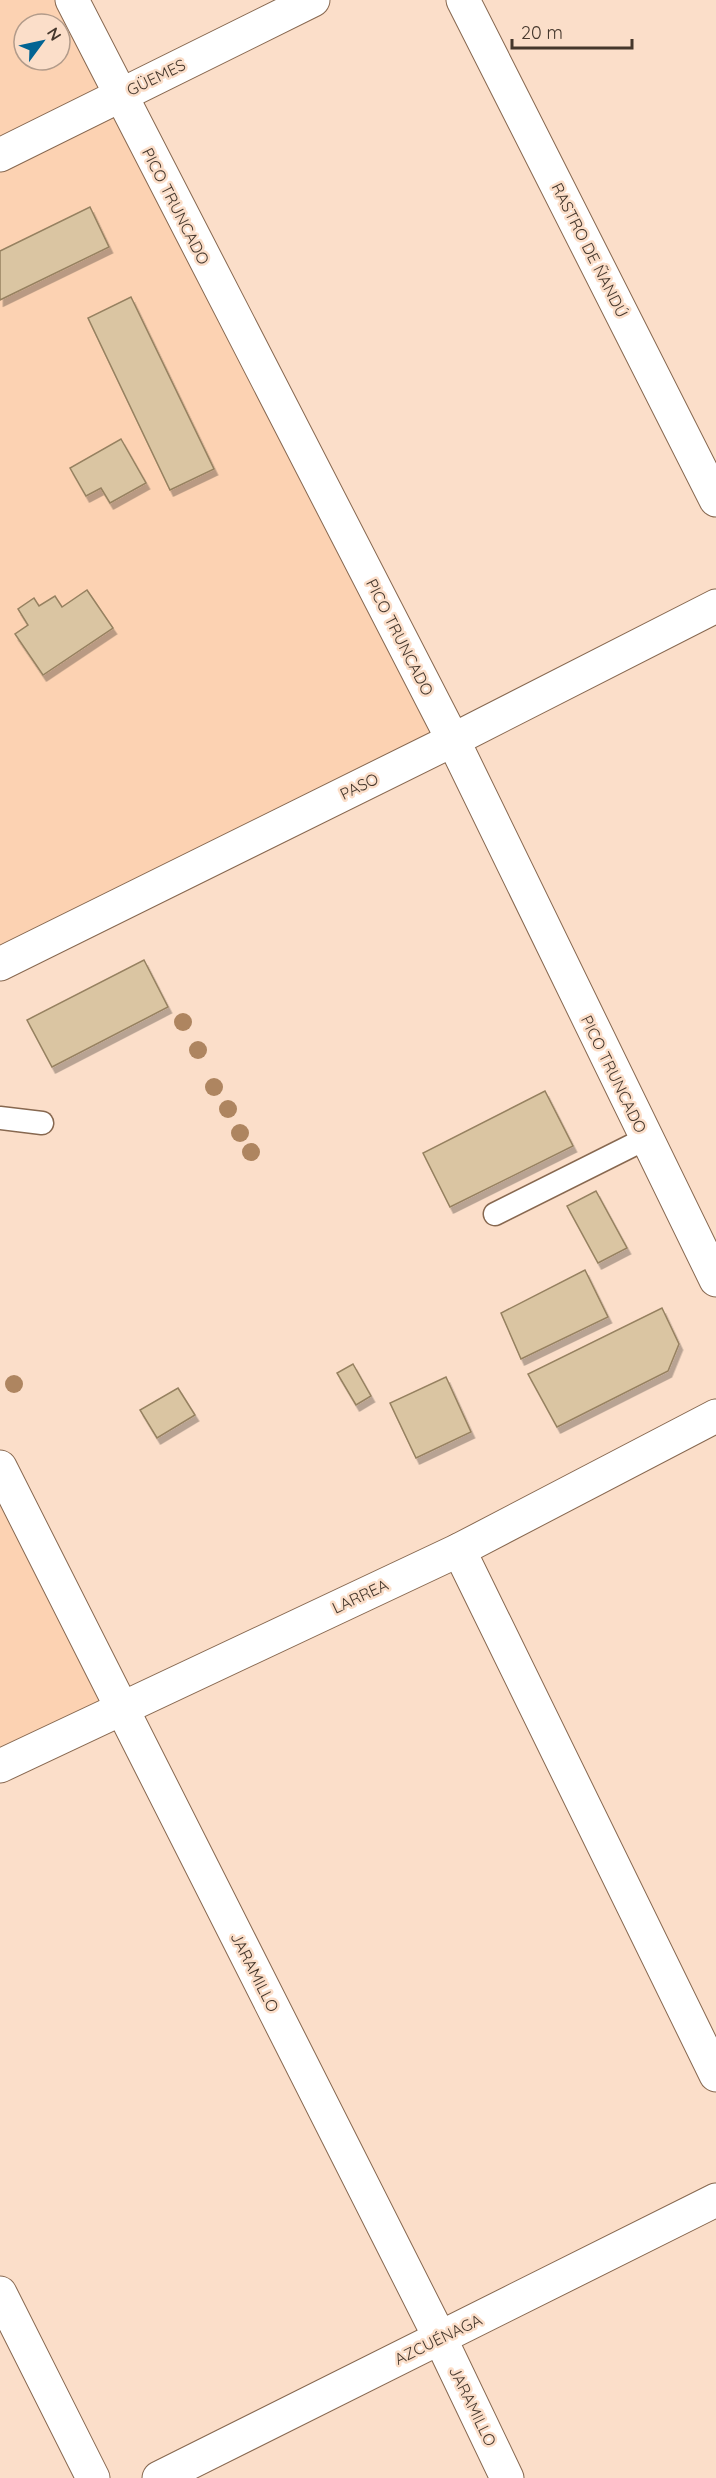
<svg xmlns="http://www.w3.org/2000/svg" width="716" height="2478" viewBox="0 0 716 2478" font-family="Quicksand,sans-serif">
<style>
.built{fill:#fcd2b2;fill-rule:evenodd}
.building{fill:#dac5a2;stroke:#968160;stroke-width:1.5;filter:url(#shadow)}
.lines{fill:none;stroke-linecap:round;stroke-linejoin:round}
.lane-casing{stroke:#876850;stroke-width:25}
.street-casing{stroke:#876850;stroke-width:35}
.lane{stroke:#fff;stroke-width:22}
.street{stroke:#fff;stroke-width:33}
.tree{fill:#ae8560}
.labels{text-anchor:middle;dominant-baseline:central;stroke-width:5;stroke-linejoin:round;paint-order:stroke}
.street-label{font-size:16px;fill:#45372c;stroke:#fbdec9}
</style>
<defs>
<filter id="shadow"><feDropShadow dx="3.5" dy="6" stdDeviation="0" flood-color="#0004"/></filter>
</defs>
<rect width="100%" height="100%" fill="#fbdec9"/>
<g class="built">
<path d="M0 0H72L453 740 0 964ZM24 24H60V60H24Z"/>
<path d="M0 1467 121 1708 0 1766Z"/>
</g>
<g class="building">
<path d="M90 207 109 247 0 300V251Z"/>
<path d="M131 297 214 469 170 490 88 318Z"/>
<path d="M121 439 146 483 110 503 101 488 86 496 70 468Z"/>
<path d="M87 590 113 628 43 675 15 634 28 625 18 609 34 598 39 606 55 596 62 607Z"/>
<path d="M144 960 168 1007 52 1067 27 1020Z"/>
<path d="M545 1091 573 1146 450 1207 423 1153Z"/>
<path d="M596 1191 627 1248 598 1263 567 1206Z"/>
<path d="M585 1270 608 1317 521 1359 501 1313Z"/>
<path d="M662 1308 679 1344 668 1371 557 1427 528 1374Z"/>
<path d="M353 1364 371 1396 356 1405 337 1373Z"/>
<path d="M446 1377 471 1432 416 1458 390 1403Z"/>
<path d="M178 1388 195 1415 157 1438 140 1410Z"/>
</g>
<g class="lines">
<g class="lane-casing">
<g id="lane">
<path d="M0 1118 42 1123"/>
<path d="M495 1214 645 1139"/>
</g>
</g>
<g class="street-casing">
<g id="street">
<path d="M72 0 453 740 716 1280"/>
<path d="M463 0 716 500"/>
<path d="M0 155 313 0"/>
<path d="M0 964 453 740 716 606"/>
<path d="M0 1467 440 2338 507 2478"/>
<path d="M459 1550 716 2075"/>
<path d="M0 1766 459 1550 716 1416"/>
<path d="M0 2293 93 2478"/>
<path d="M159 2478 716 2200"/>
</g>
</g>
<use href="#lane" class="lane"/>
<use href="#street" class="street"/>
</g>
<g class="tree">
<circle cx="183" cy="1022" r="9"/>
<circle cx="198" cy="1050" r="9"/>
<circle cx="214" cy="1087" r="9"/>
<circle cx="228" cy="1109" r="9"/>
<circle cx="240" cy="1133" r="9"/>
<circle cx="251" cy="1152" r="9"/>
<circle cx="14" cy="1384" r="9"/>
</g>
<g class="labels">
<g class="street-label">
<text transform="translate(156 77) rotate(-26)">GÜEMES</text>
<text transform="translate(176 206) rotate(63)">PICO TRUNCADO</text>
<text transform="translate(590 250) rotate(63)">RASTRO DE ÑANDÚ</text>
<text transform="translate(400 637) rotate(63)">PICO TRUNCADO</text>
<text transform="translate(359 786) rotate(-26)">PASO</text>
<text transform="translate(614 1074) rotate(64)">PICO TRUNCADO</text>
<text transform="translate(360 1596) rotate(-25)">LARREA</text>
<text transform="translate(255 1972) rotate(63)">JARAMILLO</text>
<text transform="translate(438 2339) rotate(-26)">AZCUÉNAGA</text>
<text transform="translate(473 2406) rotate(64)">JARAMILLO</text>
</g>
</g>
<g transform="translate(42 42) rotate(57)"><circle r="28" fill="#fbdec9" stroke="#b29b8a" stroke-width="1.5"/>
<path d="M0-4.5L10 22L0 15L-10 22Z" fill="#026493"/>
<text y="-9" font-size="16" font-weight="bold" text-anchor="middle" fill="#45372c">N</text>
</g>
<path d="M512 39v9h120v-9" fill="none" stroke="#45372c" stroke-width="3"/>
<text x="521" y="39" font-size="18" fill="#45372c" stroke="#fbdec9" stroke-width="4.5" paint-order="stroke">20 m</text>
</svg>
